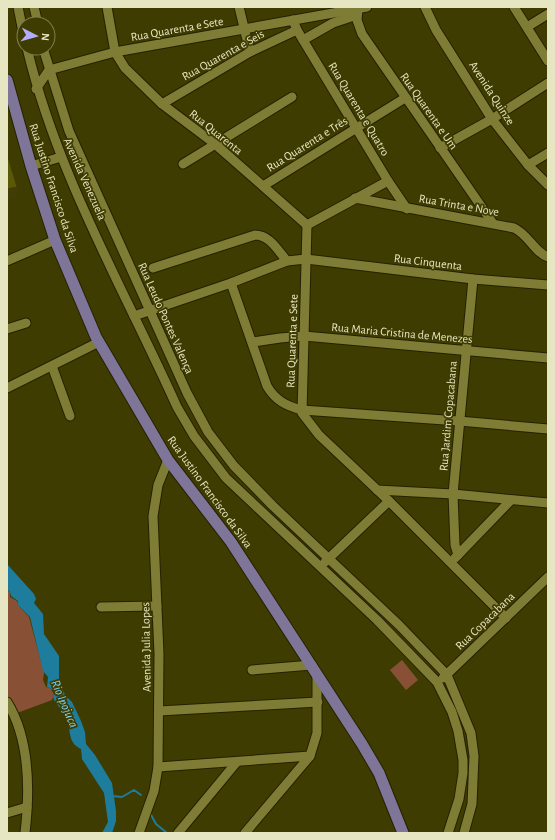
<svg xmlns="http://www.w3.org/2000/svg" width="555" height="840" viewBox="0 0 555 840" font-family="'Alegreya Sans',sans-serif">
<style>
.green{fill:#885136}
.water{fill:#1e7c9d}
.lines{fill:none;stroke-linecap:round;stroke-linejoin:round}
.stream{stroke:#1e7c9d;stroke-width:2}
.minor-casing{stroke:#242200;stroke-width:11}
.major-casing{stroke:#242200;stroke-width:13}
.minor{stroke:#7f7c36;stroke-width:9}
.major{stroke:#7e7598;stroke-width:11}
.shaded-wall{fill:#403e06}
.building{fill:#5b5808;stroke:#403e06}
.labels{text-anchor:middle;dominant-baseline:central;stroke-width:3.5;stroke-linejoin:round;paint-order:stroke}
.street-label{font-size:12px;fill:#e7e6c3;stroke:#3f3c01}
.water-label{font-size:13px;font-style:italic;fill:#77d2f7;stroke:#3f3c01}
</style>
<rect width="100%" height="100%" fill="#3f3c01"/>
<g class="green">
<path d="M7 590 10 592V597L17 601V604L29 617 44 673 43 680 46 687 50 688 54 694 52 700 17 713 7 698Z"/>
<path d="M402 660 418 680 406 690 390 670Z"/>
</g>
<path class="water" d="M7 564 34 594 36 599 34 603 43 614 44 634 59 656V681L65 695 72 702 81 721 85 732 86 744 95 755 112 783 116 811V821L112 833H102L108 822 104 793 82 759 81 749C66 742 72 728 66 716 62 709 55 704 53 697L55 693 50 688 47 687 48 677 43 671 30 617 17 604 18 601 11 596 10 592 7 589Z"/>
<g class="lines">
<g class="stream">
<path d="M112 796 122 797 134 790 141 795"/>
<path d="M150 813 156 824 167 833"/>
</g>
<g class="minor-casing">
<g id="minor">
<path d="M18 7 24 37"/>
<path d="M34 7 38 24"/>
<path d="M107 7 115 52 125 68 162 104 215 144 307 225"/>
<path d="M239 7 250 52"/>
<path d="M425 7 436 30 492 119 528 165 548 185"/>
<path d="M514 7 548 61"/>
<path d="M358 9 357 20 362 34 492 222"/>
<path d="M293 20 297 30 388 181 407 209"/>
<path d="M527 27 548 14"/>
<path d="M303 40 333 23 357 15"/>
<path d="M27 48C57 175 124 289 177 407L194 436 226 478 377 620 437 682 452 712 458 731 463 760V773L459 799 448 833"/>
<path d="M43 48 69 131 187 393 208 432 234 466 273 506 399 625 447 675 471 733 474 756 472 804 464 833"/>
<path d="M36 89 49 70 115 52 367 7"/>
<path d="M162 104 250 52 297 30"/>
<path d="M440 148 492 119 548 83"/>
<path d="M183 164 292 97"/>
<path d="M528 165 548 153"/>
<path d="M31 166 61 157"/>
<path d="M263 186 405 98"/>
<path d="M355 198 514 228C529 235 534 252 548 257"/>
<path d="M307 225 302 413 319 435 389 501 506 618"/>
<path d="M307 225 388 181"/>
<path d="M7 261 55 240"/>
<path d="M153 268 255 235C270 235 278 251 287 261L306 259 473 279 548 285"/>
<path d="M231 283 267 386C275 400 286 406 302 410L459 421 548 429"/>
<path d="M134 316 231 283 287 261"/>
<path d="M7 329 26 323"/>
<path d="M253 342 280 338 304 336 548 358"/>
<path d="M52 366 70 416"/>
<path d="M7 388 99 342"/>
<path d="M377 490 453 494 548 503"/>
<path d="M458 555 455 545 453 494 473 279"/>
<path d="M455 558 511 500"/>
<path d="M325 562 389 501"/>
<path d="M101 607 157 606"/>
<path d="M252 670 312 665"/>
<path d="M443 678 548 577"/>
<path d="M7 702C30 739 30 790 25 833"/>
<path d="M159 711 318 702"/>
<path d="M158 767 310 756"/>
<path d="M7 813 27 807"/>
<path d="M139 833 154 791 158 767 159 654 153 516 158 485 168 460"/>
<path d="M178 833 236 763"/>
<path d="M245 833 310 756 317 733V674"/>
</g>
</g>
<g class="major-casing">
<path id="major" d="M7 80 31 166 55 240 96 337 168 460 231 542 362 744 379 773 403 833"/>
</g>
<use href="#minor" class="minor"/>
<use href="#major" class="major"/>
</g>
<path class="shaded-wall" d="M17 187V197L7 200V189Z"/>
<path class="building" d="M7 154 17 187 7 189Z"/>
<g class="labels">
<g class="street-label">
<text transform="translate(177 29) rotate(-10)">Rua Quarenta e Sete</text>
<text transform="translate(223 55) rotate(-29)">Rua Quarenta e Seis</text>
<text transform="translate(492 93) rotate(57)">Avenida Quinze</text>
<text transform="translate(359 109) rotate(59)">Rua Quarenta e Quatro</text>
<text transform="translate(429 111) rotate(55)">Rua Quarenta e Um</text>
<text transform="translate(216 132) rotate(39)">Rua Quarenta</text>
<text transform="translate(307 144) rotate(-32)">Rua Quarenta e Três</text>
<text transform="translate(85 179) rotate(66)">Avenida Venezuela</text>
<text transform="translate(54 188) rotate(72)">Rua Justino Francisco da Silva</text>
<text transform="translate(459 205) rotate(10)">Rua Trinta e Nove</text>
<text transform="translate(428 262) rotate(7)">Rua Cinquenta</text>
<text transform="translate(166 318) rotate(66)">Rua Leudo Pontes Valença</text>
<text transform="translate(402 333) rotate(5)">Rua Maria Cristina de Menezes</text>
<text transform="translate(292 341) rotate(-88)">Rua Quarenta e Sete</text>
<text transform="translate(448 416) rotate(-85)">Rua Jardim Copacabana</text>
<text transform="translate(210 492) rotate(54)">Rua Justino Francisco da Silva</text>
<text transform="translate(485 621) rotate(-44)">Rua Copacabana</text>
<text transform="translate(146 647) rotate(-91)">Avenida Julia Lopes</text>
</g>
<g class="water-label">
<text transform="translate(64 704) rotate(67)">Rio Ipojuca</text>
</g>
</g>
<rect width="555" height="840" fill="none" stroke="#e7e6c3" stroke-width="16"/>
<g transform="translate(36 36) rotate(96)"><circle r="19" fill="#3f3c01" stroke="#82804f"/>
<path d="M0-3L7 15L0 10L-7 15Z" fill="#b2adf9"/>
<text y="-6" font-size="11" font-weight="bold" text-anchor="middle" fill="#e7e6c3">N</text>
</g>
</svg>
